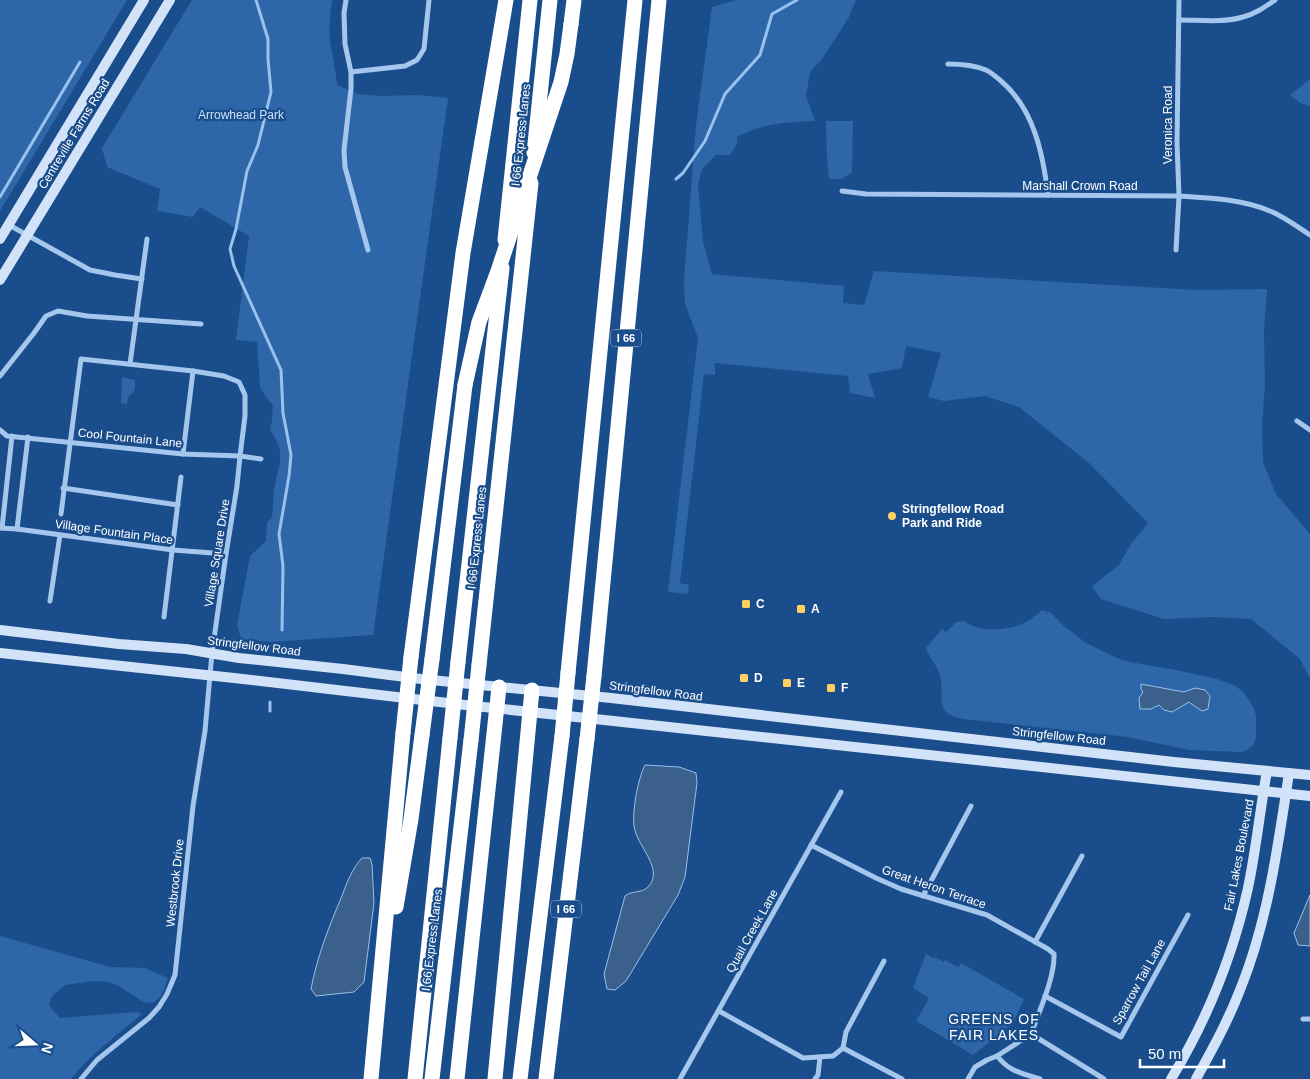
<svg xmlns="http://www.w3.org/2000/svg" width="1310" height="1079" viewBox="0 0 1310 1079" font-family="Helvetica,sans-serif">
<style>
.green{fill:#2d67a9}
.water{fill:#3b608c;stroke:#98c1ef}
.lines{fill:none;stroke-linecap:round;stroke-linejoin:round}
.stream{stroke:#98c1ef;stroke-width:3}
.street{stroke:#a5c6ed;stroke-width:5}
.secondary{stroke:#d2e3f9;stroke-width:10}
.highway{stroke:#fff;stroke-width:15}
.highway-bridge{stroke:#fff;stroke-width:15}
.poi-dot{fill:#ffcf61;stroke:#1a4d8b;stroke-width:2}
.labels{text-anchor:middle;dominant-baseline:central;stroke-width:4.5;stroke-linejoin:round;paint-order:stroke}
.shield{fill:#1a4d8b;stroke:#bacadc;stroke-width:1}
.shield-label{font-size:11px;font-weight:bold;fill:#fff}
.park-label{font-size:12px;fill:#cbe0f9;stroke:#1a4d8b}
.street-label{font-size:12px;fill:#fff;stroke:#1a4d8b}
.poi-label{font-size:12px;font-weight:bold;fill:#fff;stroke:#1a4d8b;text-anchor:start}
.neighbourhood-label{font-size:14px;letter-spacing:1px;fill:#fff;stroke:#1a4d8b}
</style>
<rect width="100%" height="100%" fill="#1a4d8b"/>
<g class="green">
<path d="M0 0H127L0 211Z"/>
<path d="M192 0H332C330 16 328 31 331 47 333 60 336 72 337 85L358 94 381 96 417 95 448 98 373 635 270 642 241 639 237 625 250 556 266 541 267 522 272 518C273 509 273 499 274 490 278 463 288 456 270 430L272 420 273 406 260 388 257 342 236 340 249 236 200 207 193 217 157 211 160 189 107 167 102 148Z"/>
<path d="M736 0H856L849 17 822 59 810 72 806 96 815 121C787 122 763 123 737 137V144L730 155H716L702 169 698 185 703 241 712 274 844 286 843 303 864 305 874 271 1196 290 1267 289 1264 330 1265 385 1262 425 1263 462 1276 494 1310 534V679L1300 659 1251 619 1214 617 1164 619 1101 599 1092 586 1119 565 1131 544 1148 523 1089 463 1019 407 985 396 944 401 928 397 941 353 906 346 902 368 868 374 875 398 850 393 848 376 715 363V375L704 374 680 583 689 585 688 594 668 592 698 338 685 304 684 280 696 125 712 7Z"/>
<path d="M1310 79V106L1300 103 1290 95Z"/>
<path d="M826 121H853L852 173 841 179H829L827 159Z"/>
<path d="M122 377 135 380V390L128 397 127 404 121 403Z"/>
<path d="M1042 610 1051 613 1064 626 1086 643 1119 659 1130 662 1176 670 1217 679 1234 685 1242 691 1249 700 1254 708 1256 716V738L1253 745 1247 750 1241 752 1189 750 1128 737 964 719C930 713 947 696 939 672 936 664 928 656 926 648L942 629 946 632 956 622 963 621C979 632 1004 631 1022 624 1029 621 1036 615 1042 610Z"/>
<path d="M0 936 110 967 145 968 168 978C164 991 159 1008 142 1001L117 985 109 982 94 981 65 985 53 995 49 1003 51 1008 60 1018 136 1012 140 1013 141 1015C117 1035 91 1054 71 1079H0Z"/>
<path d="M926 954 934 959 935 957 944 962 945 960 958 967 961 963 1024 999 1013 1023 973 1055 916 1021 929 998 913 988Z"/>
</g>
<g class="water">
<path d="M1141 684 1184 692 1195 688 1205 690 1210 696 1208 709 1202 711 1193 705 1189 702 1172 712 1164 710 1159 705 1151 709H1140L1139 698 1143 692 1141 689Z"/>
<path d="M645 765 679 767 696 773 697 783 685 877 678 895 626 981 615 990 607 989 604 974 625 896C632 890 642 894 649 886 664 868 636 845 634 826 632 811 638 778 645 765Z"/>
<path d="M362 858H370L372 864 374 903 364 982 354 992 316 996 311 989C317 957 329 926 342 896 347 882 352 869 362 858Z"/>
<path d="M1310 895V946L1298 945 1294 933Z"/>
</g>
<g class="lines">
<g class="stream">
<path d="M256 0 268 39V59L271 92 258 145 247 171 236 229 230 249 234 266 281 370 283 413 291 455 289 476 279 534 283 566 282 630"/>
<path d="M676 179 683 173 705 141 725 94 760 55 772 14 797 0"/>
<path d="M0 197 80 62"/>
<path d="M270 702V711"/>
</g>
<g class="street">
<path d="M346 0 344 13 345 44 351 72V89L344 150 345 167 368 250"/>
<path d="M1179 20C1200 20 1223 23 1243 17 1255 14 1265 7 1275 0"/>
<path d="M948 64C961 64 974 65 986 70 991 72 996 77 1001 81 1034 109 1043 154 1048 195"/>
<path d="M351 72 405 66 417 60 424 49 429 0"/>
<path d="M842 191 866 194 1179 196C1209 198 1241 199 1270 211 1283 216 1298 227 1310 235"/>
<path d="M9 225 90 270 115 275 142 279"/>
<path d="M1176 250 1179 196 1177 142 1179 0"/>
<path d="M130 364 147 239"/>
<path d="M0 376 34 333 46 316 58 311 87 316 201 324"/>
<path d="M1297 421 1310 430"/>
<path d="M0 430 7 436 183 454 240 456 261 459"/>
<path d="M183 454 193 371"/>
<path d="M63 488 178 505"/>
<path d="M61 514 81 359 193 371 224 376 239 382 245 395V416L240 456 237 486 226 554 212 653 205 731 193 806 175 975 167 994 159 1007 149 1018 97 1060 81 1079"/>
<path d="M0 528 17 529 173 550 226 554"/>
<path d="M2 528 12 436"/>
<path d="M17 529 28 437"/>
<path d="M50 601 60 535"/>
<path d="M164 617 181 477"/>
<path d="M811 845 876 878 901 889 987 915 1048 949 1054 954C1055 977 1039 1012 1031 1034"/>
<path d="M923 896 971 806"/>
<path d="M1035 942 1082 856"/>
<path d="M1045 996 1121 1037 1188 915"/>
<path d="M719 1011 803 1058 833 1056 843 1048 902 1079"/>
<path d="M1303 1019H1310"/>
<path d="M1031 1034 1104 1079"/>
<path d="M843 1048 846 1032 884 961"/>
<path d="M997 1056C1010 1072 1021 1073 1040 1079"/>
<path d="M680 1079 841 792"/>
<path d="M815 1079 818 1075 820 1057"/>
<path d="M968 1079 975 1067 987 1060 997 1056 1031 1034"/>
</g>
<g class="secondary">
<path d="M0 239 144 0"/>
<path d="M0 280 170 0"/>
<path d="M0 630 119 644 186 649 239 658 343 669 421 679 611 698 1174 762 1310 775"/>
<path d="M0 653 234 678 465 705 1310 796"/>
<path d="M1171 1079C1207 1020 1233 955 1248 888 1256 850 1260 810 1267 771"/>
<path d="M1196 1079C1212 1050 1228 1021 1240 990 1268 921 1278 846 1289 773"/>
</g>
<g class="highway">
<path d="M571 24 574 0"/>
<path d="M534 153 550 0"/>
<path d="M505 240 530 0"/>
<path d="M411 657 463 253 506 0"/>
<path d="M432 659 465 385"/>
<path d="M458 662 502 268"/>
<path d="M479 665 531 183"/>
<path d="M568 673 635 0"/>
<path d="M594 676 659 0"/>
<path d="M396 907 411 819 422 735"/>
<path d="M371 1079 403 733"/>
<path d="M415 1079 450 738"/>
<path d="M432 1079 471 740"/>
<path d="M457 1079 499 687"/>
<path d="M495 1079 532 690"/>
<path d="M520 1079 562 736"/>
<path d="M546 1079 587 739"/>
</g>
<g class="highway-bridge">
<path d="M465 385 479 322 498 271 561 82 567 54 571 24"/>
<path d="M403 733 411 657"/>
<path d="M422 735 432 659"/>
<path d="M562 736 568 673"/>
<path d="M450 738 458 662"/>
<path d="M587 739 594 676"/>
<path d="M471 740 479 665"/>
</g>
</g>
<g class="poi-dot">
<circle cx="892" cy="516" r="5"/>
<rect x="741" y="599" width="10" height="10" rx="2.5"/>
<rect x="796" y="604" width="10" height="10" rx="2.5"/>
<rect x="739" y="673" width="10" height="10" rx="2.5"/>
<rect x="782" y="678" width="10" height="10" rx="2.5"/>
<rect x="826" y="683" width="10" height="10" rx="2.5"/>
</g>
<g class="labels">
<g class="shield">
<rect x="611" y="329.5" width="30" height="17" rx="4"/>
<rect x="551" y="900.5" width="30" height="17" rx="4"/>
</g>
<g class="shield-label">
<text x="626" y="338">I 66</text>
<text x="566" y="909">I 66</text>
</g>
<g class="park-label">
<text x="241" y="115">Arrowhead Park</text>
</g>
<g class="street-label">
<text transform="translate(1168 125) rotate(-90)">Veronica Road</text>
<text transform="translate(74 134) rotate(-59)">Centreville Farms Road</text>
<text transform="translate(521 135) rotate(-84)">I 66 Express Lanes</text>
<text x="1080" y="186">Marshall Crown Road</text>
<text transform="translate(130 438) rotate(6)">Cool Fountain Lane</text>
<text transform="translate(114 532) rotate(8)">Village Fountain Place</text>
<text transform="translate(477 538) rotate(-84)">I 66 Express Lanes</text>
<text transform="translate(217 553) rotate(-81)">Village Square Drive</text>
<text transform="translate(254 646) rotate(7)">Stringfellow Road</text>
<text transform="translate(656 691) rotate(7)">Stringfellow Road</text>
<text transform="translate(1059 736) rotate(6)">Stringfellow Road</text>
<text transform="translate(1239 855) rotate(-79)">Fair Lakes Boulevard</text>
<text transform="translate(175 883) rotate(-84)">Westbrook Drive</text>
<text transform="translate(934 887) rotate(19)">Great Heron Terrace</text>
<text transform="translate(752 931) rotate(-61)">Quail Creek Lane</text>
<text transform="translate(432 940) rotate(-83)">I 66 Express Lanes</text>
<text transform="translate(1139 982) rotate(-61)">Sparrow Tail Lane</text>
</g>
<g class="poi-label">
<text x="902" y="509">Stringfellow Road<tspan x="902" dy="14">Park and Ride</tspan></text>
<text x="756" y="604">C</text>
<text x="811" y="609">A</text>
<text x="754" y="678">D</text>
<text x="797" y="683">E</text>
<text x="841" y="688">F</text>
</g>
<g class="neighbourhood-label">
<text x="994" y="1019">GREENS OF<tspan x="994" dy="16">FAIR LAKES</tspan></text>
</g>
</g>
<g transform="translate(35 1044) rotate(109)" stroke="#1a4d8b" stroke-width="4" paint-order="stroke">
<path d="M0-4L9 19L0 12L-9 19Z" fill="#ffffff"/>
<text y="-8" font-size="14" font-weight="bold" text-anchor="middle" fill="#ffffff">N</text>
</g>
<path d="M1140 1059v8h84v-8" fill="none" stroke="#ffffff" stroke-width="2.5"/>
<text x="1148" y="1059" font-size="15" fill="#ffffff" stroke="#1a4d8b" stroke-width="4" paint-order="stroke">50 m</text>
</svg>
